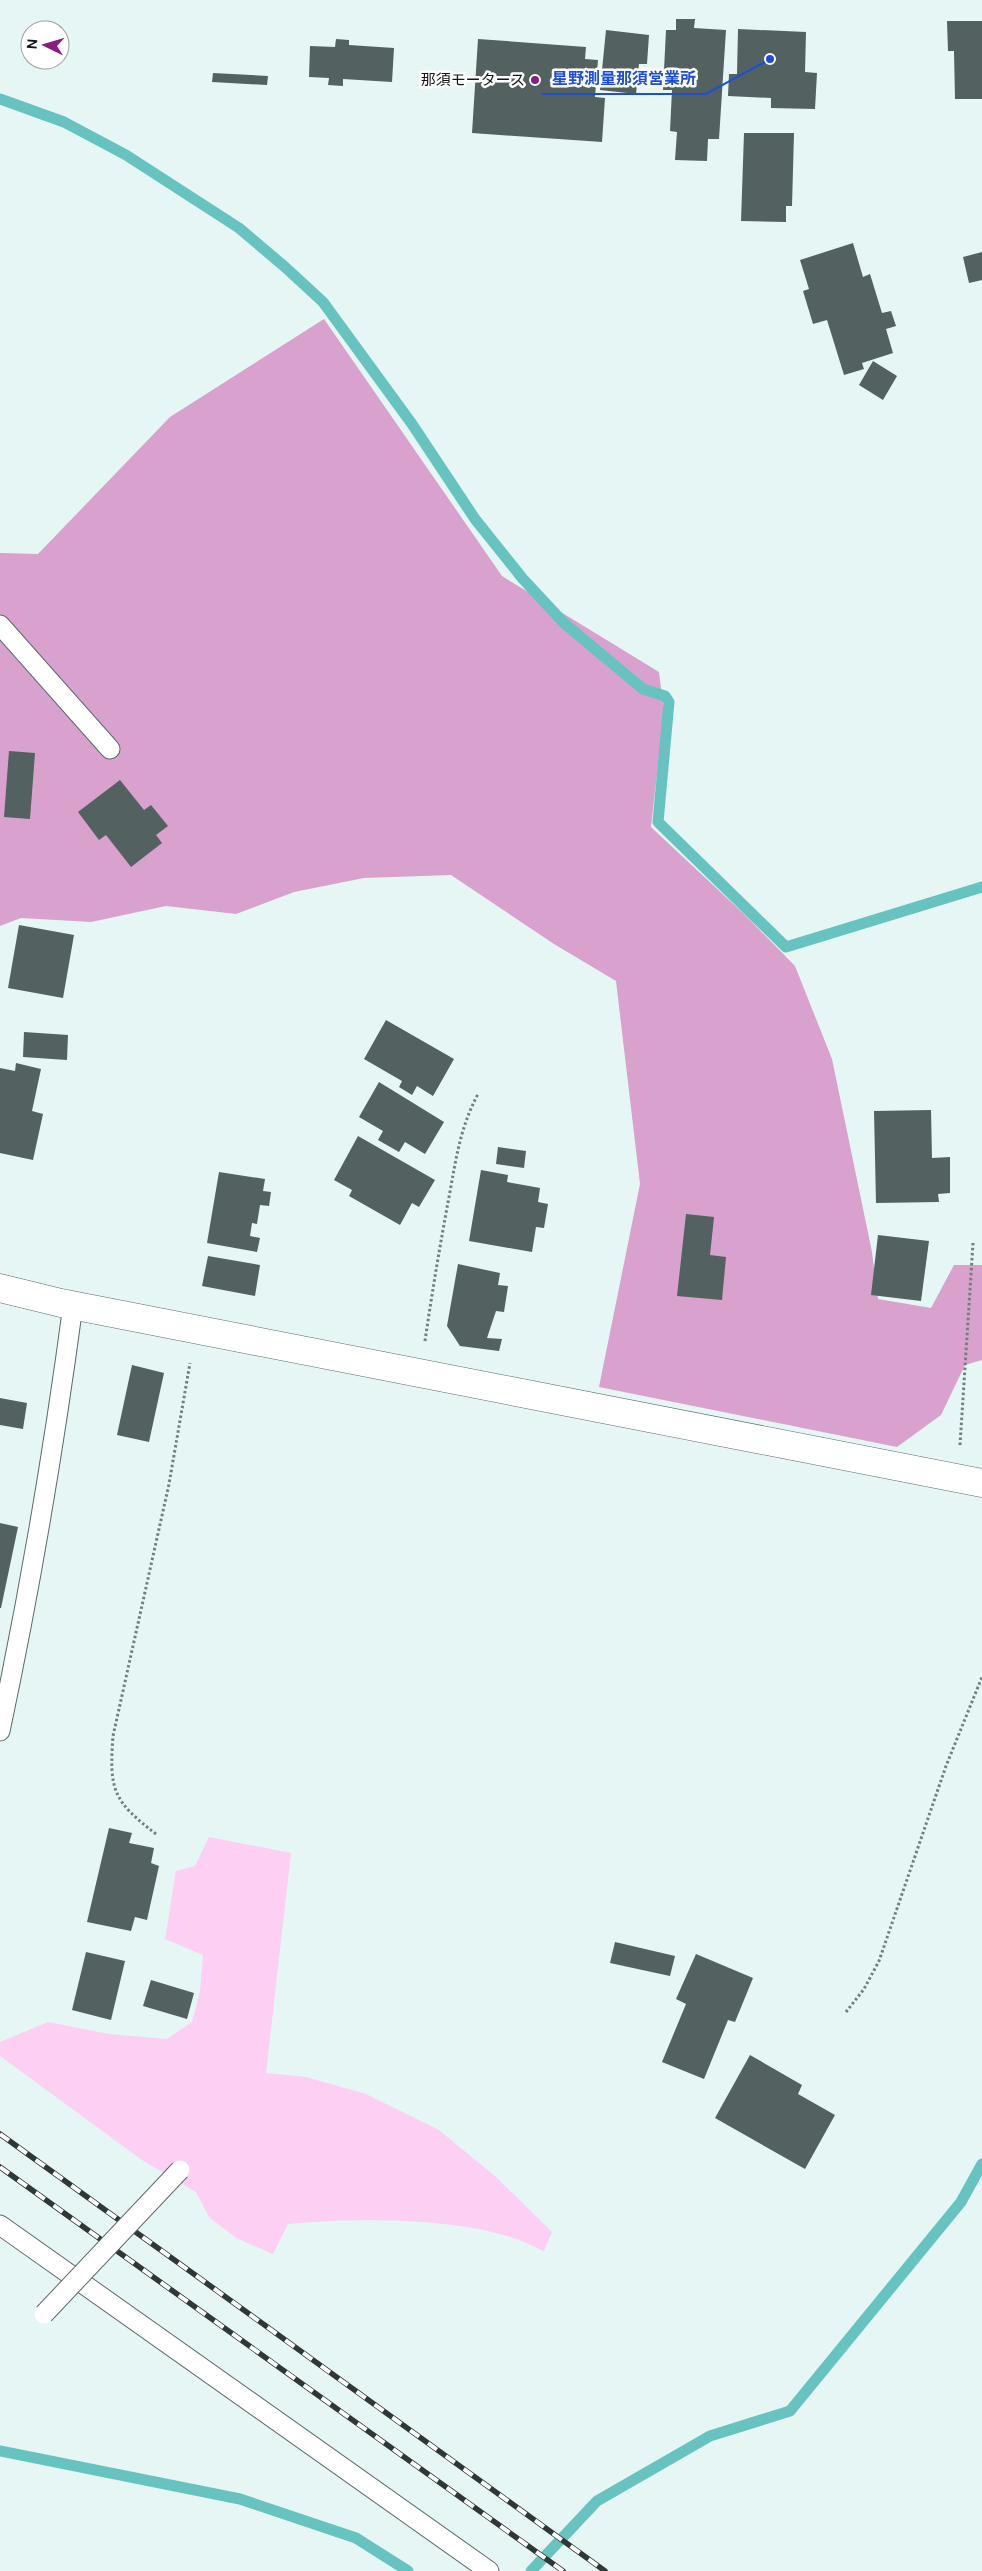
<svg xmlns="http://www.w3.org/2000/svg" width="982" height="2571" viewBox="0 0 982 2571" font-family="'DM Sans','Noto Sans JP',sans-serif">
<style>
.green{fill:#fccff3}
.forest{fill:#d8a1ce}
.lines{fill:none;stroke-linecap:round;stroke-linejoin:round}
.stream{stroke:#66c3bf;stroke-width:11}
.building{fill:#536160}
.service-casing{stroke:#5c6a69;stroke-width:21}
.tertiary-casing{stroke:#5c6a69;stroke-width:29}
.path{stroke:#737e7d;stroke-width:3;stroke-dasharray:2.5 2.5;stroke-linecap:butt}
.service{stroke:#fff;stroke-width:19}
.tertiary{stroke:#fff;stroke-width:28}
.rail-casing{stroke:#303737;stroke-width:5.5}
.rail{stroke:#fff;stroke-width:4;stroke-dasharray:11;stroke-linecap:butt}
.service-bridge-casing{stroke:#5c6a69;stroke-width:21;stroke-linecap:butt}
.service-bridge{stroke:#fff;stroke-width:19}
.poi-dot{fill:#8b1d80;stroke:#fff;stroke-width:2}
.labels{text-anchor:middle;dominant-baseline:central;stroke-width:5;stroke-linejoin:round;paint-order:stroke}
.poi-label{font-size:15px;fill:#111717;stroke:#fff;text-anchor:end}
.leader{fill:none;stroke:#1d4ed8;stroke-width:2}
.callout-dot{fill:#1d4ed8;stroke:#fff;stroke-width:2}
.callout-label{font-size:16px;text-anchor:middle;font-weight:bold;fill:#1d4ed8;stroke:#fff;stroke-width:5;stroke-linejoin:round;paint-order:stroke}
</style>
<rect width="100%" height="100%" fill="#e6f6f5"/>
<path class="green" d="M209 1837 291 1853 266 2073 306 2077 366 2094 439 2130 496 2177 552 2232 544 2251C534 2247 524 2241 513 2238 451 2217 352 2218 288 2224L273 2254 236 2238 209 2217 196 2192 142 2160 0 2056V2042L48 2022 109 2034 167 2039 192 2022 200 1991 203 1955 165 1939 176 1871 195 1866Z"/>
<path class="forest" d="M324 319 502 576 659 672 664 713 651 827 744 914 795 966 832 1059 872 1252 878 1299 931 1308 954 1265H982V1360L965 1365 941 1415 897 1447 599 1387 640 1184 616 981 554 944 451 875 364 878 294 892 236 914 166 906 91 922 21 918 0 926V553L38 554 170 417Z"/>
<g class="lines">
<g class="stream">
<path d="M0 99 64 122 126 155 239 228 285 267 323 302 412 424 475 519 523 579 564 623 643 689 665 696 669 702 658 822 786 947 982 887"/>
<path d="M0 2451 240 2499 356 2538 408 2571"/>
<path d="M531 2571 597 2501 710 2436 790 2411 961 2202 982 2164"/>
</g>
</g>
<g class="building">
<path d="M676 19H695L694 28 726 30 719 139H708L707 161 675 160 677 132 670 131 672 90H663L666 30H676Z"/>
<path d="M947 21H982V99H955L954 51H948Z"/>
<path d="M738 29 806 32 805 72 817 73 815 109 771 108V98L728 96 729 74H737Z"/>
<path d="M606 30 649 35 647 64H639L636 94 600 90Z"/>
<path d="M336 39 349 40V45L394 48 392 82 343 79V86L328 85 329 78 309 77 310 46 335 47Z"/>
<path d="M478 39 586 47 585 59 598 60 595 97 605 98 602 142 472 133Z"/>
<path d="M213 73 268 76 267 85 212 82Z"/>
<path d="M744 133H794L792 206H786V222L741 221Z"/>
<path d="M853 243 863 277 870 274 882 313 891 311 896 326 886 329 893 353 862 363 864 369 844 375 827 320 813 324 803 291 809 289 800 260Z"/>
<path d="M982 252V280L969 283 963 257Z"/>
<path d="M873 361 897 376 883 400 859 385Z"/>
<path d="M9 751 35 753 30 819 4 817Z"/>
<path d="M120 780 144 810 151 805 168 826 156 835 162 843 131 867 106 835 99 840 78 812Z"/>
<path d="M19 925 74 935 63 998 8 988Z"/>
<path d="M386 1020 454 1059 433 1096 417 1086 412 1095 399 1087 402 1081 364 1059Z"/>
<path d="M24 1032 68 1035 67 1060 23 1057Z"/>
<path d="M16 1063 41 1069 32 1111 43 1114 33 1160 0 1153V1068L15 1071Z"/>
<path d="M379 1082 444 1122 425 1154 405 1142 399 1152 378 1140 383 1131 359 1117Z"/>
<path d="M931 1110 932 1158 950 1157V1193L938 1194 939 1202 876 1203 874 1111Z"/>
<path d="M358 1136 435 1180 419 1207 412 1203 400 1225 349 1196 352 1190 334 1180Z"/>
<path d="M498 1147 526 1151 524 1168 496 1164Z"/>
<path d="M481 1170 508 1175 507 1182 540 1188 538 1202 548 1204 544 1228 536 1227 532 1252 469 1241Z"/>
<path d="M219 1172 265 1179 263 1191 271 1192 269 1206 260 1205 257 1224 252 1223 250 1236 260 1238 257 1252 207 1243Z"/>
<path d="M686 1214 714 1217 710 1255 726 1257 722 1300 677 1296Z"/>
<path d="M878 1235 929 1241 921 1301 871 1295Z"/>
<path d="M208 1256 260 1265 255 1296 202 1286Z"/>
<path d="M458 1264 500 1273 498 1285 508 1286 504 1312 496 1311 487 1338 502 1339 499 1351 460 1346 447 1326Z"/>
<path d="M132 1365 164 1373 149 1442 117 1435Z"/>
<path d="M0 1398 27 1403 23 1429 0 1425Z"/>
<path d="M0 1523 18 1527 1 1608H0Z"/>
<path d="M109 1828 132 1833 129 1843 154 1848 151 1863 159 1866 147 1920 135 1917 131 1931 87 1922Z"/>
<path d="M615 1942 675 1956 670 1976 610 1963Z"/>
<path d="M86 1952 125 1961 111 2020 72 2010Z"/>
<path d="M696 1954 753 1978 735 2022 728 2020 704 2079 662 2062 686 2004 676 1999Z"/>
<path d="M151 1980 194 1993 187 2019 143 2006Z"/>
<path d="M750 2055 802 2085 798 2094 835 2115 805 2169 715 2118Z"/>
</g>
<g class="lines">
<g class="service-casing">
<g id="service">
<path d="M0 625 110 749"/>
<path d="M0 1731C30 1590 54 1448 73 1305"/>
<path d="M0 2225 489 2571"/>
</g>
</g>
<g class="tertiary-casing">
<path id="tertiary" d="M0 1288 61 1303 982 1483"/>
</g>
<g class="path">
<path d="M425 1341C432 1293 440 1245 449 1197 456 1159 460 1128 478 1094"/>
<path d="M960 1445 973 1243"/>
<path d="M156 1834C113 1801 109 1790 113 1736L169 1484 190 1363"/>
<path d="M846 2012 864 1989 879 1961 946 1766 982 1677"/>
</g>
<use href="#service" class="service"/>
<use href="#tertiary" class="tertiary"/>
<g class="rail-casing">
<g id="rail">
<path d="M0 2134 605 2571"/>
<path d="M0 2167 563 2571"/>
</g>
</g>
<use href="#rail" class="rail"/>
<g class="service-bridge-casing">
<path id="service-bridge" d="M44 2314 180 2170"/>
</g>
<use href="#service-bridge" class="service-bridge"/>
</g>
<circle class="poi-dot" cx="535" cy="80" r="5"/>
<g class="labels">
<g class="poi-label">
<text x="525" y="80">那須モータース</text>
</g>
</g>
<path class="leader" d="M770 59L706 94H542"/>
<circle class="callout-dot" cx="770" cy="59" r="5"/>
<g class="callout-label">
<text x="624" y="84">星野測量那須営業所</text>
</g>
<g transform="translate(45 45) rotate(275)"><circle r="24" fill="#ffffff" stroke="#a0a2a2"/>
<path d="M0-4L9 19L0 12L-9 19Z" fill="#8b1d80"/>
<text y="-8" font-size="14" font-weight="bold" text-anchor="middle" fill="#111717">N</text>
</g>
</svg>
